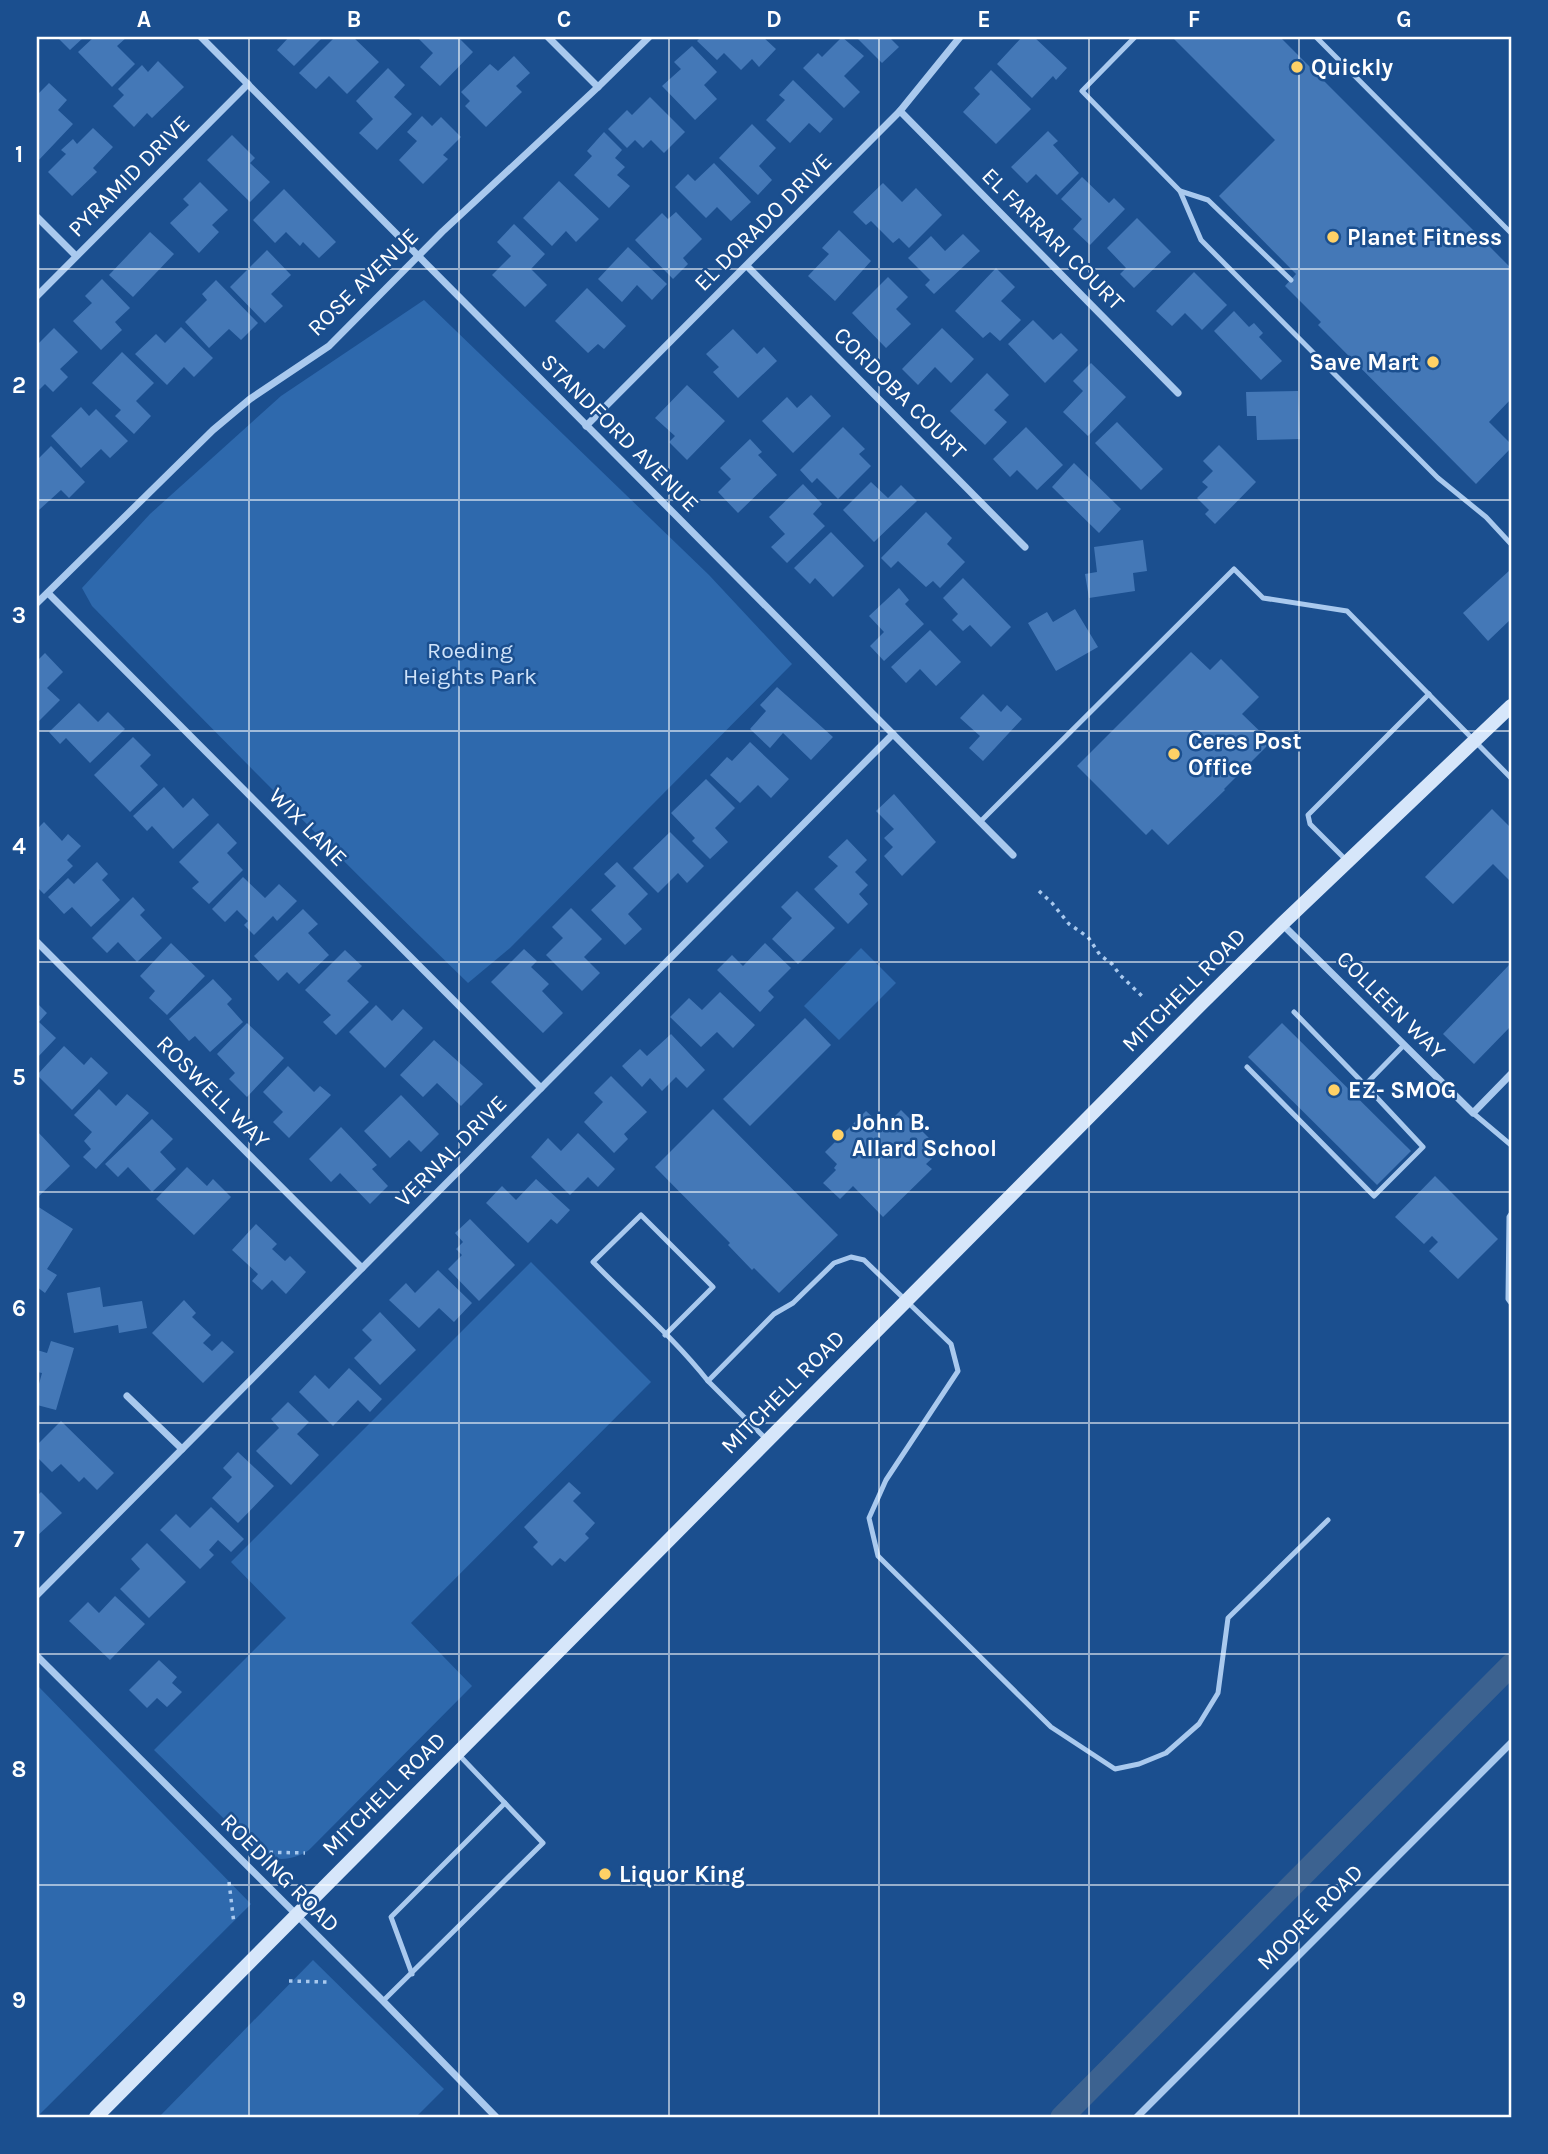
<svg xmlns="http://www.w3.org/2000/svg" width="1548" height="2154" viewBox="0 0 1548 2154" font-family="Karla,sans-serif">
<style>
.green{fill:#2e69ad}
.lines{fill:none;stroke-linecap:round;stroke-linejoin:round}
.canal{stroke:#3c6290;stroke-width:23}
.building{fill:#4478b7}
.path{stroke:#a9c9ee;stroke-width:3.5;stroke-dasharray:3.5 5;stroke-linecap:butt}
.lane{stroke:#a9c9ee;stroke-width:5}
.street{stroke:#a9c9ee;stroke-width:7}
.secondary{stroke:#d6e6fa;stroke-width:14}
.grid{fill:none;stroke:#fff;stroke-width:2;stroke-opacity:0.55}
.poi-dot{fill:#ffd166;stroke:#1b4f8f;stroke-width:2.5}
.labels{text-anchor:middle;dominant-baseline:central;stroke-width:5;stroke-linejoin:round;paint-order:stroke}
.poi-label{font-size:23px;font-weight:bold;fill:#fff;stroke:#1b4f8f;text-anchor:start}
.street-label{font-size:23px;fill:#fff;stroke:#1b4f8f}
.park-label{font-size:23px;fill:#cfe3fa;stroke:#1b4f8f}
.neatline{fill:none;stroke:#fff;stroke-width:2.5}
.grid-label{font-size:23px;text-anchor:middle;font-weight:bold;fill:#fff}
</style>
<rect width="100%" height="100%" fill="#1b4f8f"/>
<g class="green">
<path d="M424 300 709 575 792 664 510 948 468 983C340 859 216 733 92 606L82 588 150 514 281 396Z"/>
<path d="M861 948 896 983 839 1040 804 1006Z"/>
<path d="M531 1262 651 1382 411 1623 472 1686 309 1850C297 1858 281 1862 267 1856 256 1851 246 1840 237 1831 209 1805 182 1777 154 1750L286 1618 231 1562Z"/>
<path d="M37 1685 251 1904 37 2117Z"/>
<path d="M313 1960 444 2089 416 2117H159Z"/>
</g>
<g class="lines">
<path class="canal" d="M1062 2117 1511 1665"/>
</g>
<g class="building">
<path d="M57 37H84L70 50Z"/>
<path d="M94 37H127L117 46 135 64 112 87 78 52Z"/>
<path d="M289 37H323L294 66 277 50Z"/>
<path d="M335 37H353L379 62 347 94 329 76 316 89 299 73Z"/>
<path d="M421 37H458L473 52 440 86 420 67 433 53 419 39Z"/>
<path d="M701 37H763L776 49 759 67 752 59 741 70 724 53 717 60 697 41Z"/>
<path d="M842 37 864 56 844 76 860 92 844 108 803 68 818 53 822 57Z"/>
<path d="M856 37H889L899 47 882 63Z"/>
<path d="M1022 37H1034L1067 68 1056 80 1053 76 1032 98 997 64Z"/>
<path d="M1176 37H1280L1511 268V399L1489 422 1511 444V448L1476 484 1318 325 1321 322 1285 286 1296 274 1219 196 1275 140 1174 39Z"/>
<path d="M692 46 717 72 704 85 717 99 695 120 662 86 681 69 674 62Z"/>
<path d="M514 56 530 73 516 86 522 92 486 127 465 106 470 101 461 92 490 64 498 71Z"/>
<path d="M158 61 184 87 152 118 147 113 134 127 113 106 124 95 118 89 142 65 148 72Z"/>
<path d="M388 68 405 85 394 97 412 114 377 150 359 133 373 119 356 101Z"/>
<path d="M991 70 1031 109 996 144 963 112 980 94 974 88Z"/>
<path d="M793 80 833 119 820 133 809 123 790 143 766 120 785 100 779 95Z"/>
<path d="M49 83 67 100 58 110 73 124 37 162V95Z"/>
<path d="M650 97 685 132 664 153 651 140 643 148 635 140 627 148 608 129 627 110 632 115Z"/>
<path d="M422 116 432 126 441 117 461 137 443 155 448 159 423 184 399 160 417 141 407 132Z"/>
<path d="M752 124 776 148 759 166 772 180 758 195 719 158Z"/>
<path d="M93 128 113 147 93 168 97 172 72 196 48 172 66 154 61 150 73 139 77 144Z"/>
<path d="M1048 131 1058 141 1053 145 1079 173 1057 195 1036 174 1027 183 1011 167Z"/>
<path d="M604 132 622 150 615 158 625 167 617 175 630 186 609 208 574 175 592 156 587 151Z"/>
<path d="M232 135 255 158 250 163 270 182 250 202 207 160Z"/>
<path d="M714 163 751 202 731 221 717 207 706 218 675 187 688 174 695 181Z"/>
<path d="M1082 177 1109 203 1114 198 1125 209 1090 245 1073 229 1082 219 1061 199Z"/>
<path d="M559 181 599 219 576 242 566 231 552 246 523 218Z"/>
<path d="M200 182 228 210 212 225 219 232 199 253 170 223 189 205 183 199Z"/>
<path d="M883 183 902 202 916 188 942 215 909 248 899 238 893 243 871 221 866 225 853 212Z"/>
<path d="M284 189 336 242 319 258 303 242 300 246 286 232 275 243 253 220Z"/>
<path d="M676 212 702 239 683 258 688 264 673 279 635 240 662 213 668 219Z"/>
<path d="M1137 218 1171 252 1134 288 1120 274 1126 268 1107 248Z"/>
<path d="M514 224 545 254 531 269 547 285 525 307 492 275 511 256 497 242Z"/>
<path d="M839 230 871 261 835 301 808 276 829 254 822 248Z"/>
<path d="M150 232 174 254 133 297 109 275Z"/>
<path d="M963 234 980 251 934 294 925 285 930 280 908 258 931 236 945 251Z"/>
<path d="M628 247 667 284 652 300 637 285 622 302 598 279Z"/>
<path d="M267 250 291 275 271 294 283 306 265 323 230 287Z"/>
<path d="M996 268 1015 287 1001 301 1021 320 1000 341 990 332 983 338 955 311Z"/>
<path d="M1194 272 1227 305 1202 330 1185 313 1172 326 1156 311Z"/>
<path d="M888 277 908 297 896 309 911 324 886 348 852 313Z"/>
<path d="M102 279 130 308 115 322 122 330 101 350 73 321 92 303 85 296Z"/>
<path d="M216 280 258 323 241 340 229 329 209 348 185 322 207 300 202 294Z"/>
<path d="M587 288 626 326 604 349 598 344 588 353 555 321Z"/>
<path d="M1234 311 1249 327 1254 323 1263 333 1259 337 1282 361 1261 380 1214 331Z"/>
<path d="M1033 320 1053 340 1061 333 1078 350 1045 383 1008 344Z"/>
<path d="M181 327 213 358 194 377 184 367 167 385 135 354 156 334 165 343Z"/>
<path d="M54 328 78 352 60 369 68 377 53 392 45 384 37 392V345Z"/>
<path d="M942 328 974 359 951 383 935 367 918 385 902 369Z"/>
<path d="M733 329 757 354 764 347 777 361 738 398 713 372 719 367 706 354Z"/>
<path d="M122 352 154 383 136 401 151 416 134 434 115 416 121 410 92 383Z"/>
<path d="M1091 363 1126 397 1088 436 1063 412 1083 391 1073 381Z"/>
<path d="M987 373 1009 395 994 410 1007 422 985 445 950 411Z"/>
<path d="M687 385 725 421 687 460 669 442 675 436 655 418Z"/>
<path d="M1298 391 1300 439 1257 440 1256 416H1247L1246 392Z"/>
<path d="M811 395 831 416 793 453 762 421 787 397 797 408Z"/>
<path d="M81 407 89 416 96 409 128 441 110 458 101 449 81 468 51 436Z"/>
<path d="M1117 422 1163 469 1141 490 1095 443Z"/>
<path d="M843 427 865 449 859 454 871 466 838 499 817 478 812 483 800 470Z"/>
<path d="M1026 427 1063 465 1037 490 1017 470 1010 477 993 459Z"/>
<path d="M750 439 762 452 758 455 777 475 738 513 718 492 731 479 720 468Z"/>
<path d="M1219 445 1256 482 1215 524 1205 514 1209 510 1197 498 1208 487 1202 482 1213 471 1203 461Z"/>
<path d="M51 446 85 482 69 498 61 490 39 510 37 507V460Z"/>
<path d="M1074 463 1121 509 1099 533 1052 487Z"/>
<path d="M871 482 888 498 901 485 917 501 874 542 843 510Z"/>
<path d="M803 484 822 504 813 514 825 526 787 563 771 547 785 534 769 517Z"/>
<path d="M926 512 952 538 947 544 965 562 940 588 933 581 926 587 898 561 891 568 881 558Z"/>
<path d="M831 532 864 566 833 597 815 578 810 584 794 568Z"/>
<path d="M1143 540 1147 571 1133 573 1135 591 1089 598 1085 574 1097 572 1094 547Z"/>
<path d="M1510 570 1511 619 1488 641 1463 613Z"/>
<path d="M963 578 1011 627 991 647 970 625 963 631 952 620 958 614 943 598Z"/>
<path d="M899 588 909 600 905 604 924 624 884 661 870 646 884 632 869 616Z"/>
<path d="M1075 609 1098 647 1056 671 1028 623 1047 612 1053 622Z"/>
<path d="M930 630 961 662 936 686 920 669 906 683 891 667Z"/>
<path d="M1191 652 1210 670 1221 659 1259 697 1242 714 1271 742 1224 789 1225 790 1168 845 1152 829 1146 835 1077 766Z"/>
<path d="M45 653 63 672 47 688 60 700 37 723V661Z"/>
<path d="M777 687 833 737 811 760 783 733 770 748 750 729 766 711 760 705Z"/>
<path d="M983 694 1001 712 1007 705 1022 719 983 761 969 748 980 736 960 718Z"/>
<path d="M79 703 98 722 108 712 125 729 90 763 66 738 60 744 49 732Z"/>
<path d="M133 737 151 755 140 766 158 785 130 812 94 775Z"/>
<path d="M750 742 789 779 771 798 758 785 740 803 710 775 727 757 732 761Z"/>
<path d="M706 779 735 808 715 828 728 842 710 859 692 841 695 838 671 813Z"/>
<path d="M164 787 183 808 193 798 209 815 173 849 152 826 147 831 133 816Z"/>
<path d="M894 794 936 842 902 876 884 856 893 847 884 838 894 829 876 811Z"/>
<path d="M1492 809 1511 828V882L1493 864 1453 904 1425 877Z"/>
<path d="M44 822 62 841 68 834 81 846 67 860 73 866 44 894 37 887V829Z"/>
<path d="M218 823 237 843 227 853 243 870 209 904 192 888 199 882 179 862Z"/>
<path d="M670 832 704 866 687 883 678 873 658 893 633 868Z"/>
<path d="M847 839 867 860 855 872 868 885 859 894 868 904 848 924 814 889 838 866 828 857Z"/>
<path d="M97 862 108 874 102 880 120 900 91 927 72 907 64 914 48 897 68 878 74 884Z"/>
<path d="M617 862 648 894 628 914 642 929 625 945 591 910 616 886 604 874Z"/>
<path d="M243 877 265 898 279 884 297 901 277 921 273 916 254 935 244 925 248 921 237 910 225 922 212 909Z"/>
<path d="M797 891 835 928 798 964 772 939 792 918 781 907Z"/>
<path d="M133 897 145 910 140 915 162 938 137 962 118 942 107 953 92 938Z"/>
<path d="M571 908 602 939 584 957 600 973 582 991 546 955 563 938 552 927Z"/>
<path d="M303 909 318 924 308 933 329 955 299 984 287 972 278 981 254 956Z"/>
<path d="M171 943 205 976 167 1015 149 998 155 991 140 976Z"/>
<path d="M765 943 791 968 768 991 774 997 760 1012 717 970 732 955 743 966Z"/>
<path d="M524 949 537 961 531 967 549 984 542 991 563 1013 543 1033 491 982Z"/>
<path d="M345 950 362 966 347 981 369 1002 336 1035 323 1022 331 1015 305 990Z"/>
<path d="M1511 963V1026L1474 1064 1443 1034Z"/>
<path d="M213 979 232 999 227 1004 243 1022 210 1052 195 1036 189 1041 169 1019Z"/>
<path d="M720 992 755 1025 733 1048 717 1032 701 1047 670 1017 689 998 702 1010Z"/>
<path d="M37 1003 47 1013 39 1022 56 1038 37 1058Z"/>
<path d="M376 1005 392 1021 403 1009 423 1028 385 1068 349 1032Z"/>
<path d="M805 1018 831 1045 750 1126 723 1099Z"/>
<path d="M247 1023 284 1058 247 1097 229 1079 235 1073 217 1054Z"/>
<path d="M1282 1023 1411 1151 1377 1185 1248 1057Z"/>
<path d="M671 1034 705 1070 687 1088 676 1077 662 1091 650 1078 642 1087 622 1066 640 1049 647 1056Z"/>
<path d="M434 1040 483 1084 461 1106 437 1083 423 1097 400 1075Z"/>
<path d="M64 1046 84 1065 91 1057 108 1073 72 1110 37 1075Z"/>
<path d="M288 1066 314 1092 320 1086 331 1095 289 1138 273 1122 283 1112 263 1092Z"/>
<path d="M611 1076 647 1112 624 1134 628 1139 614 1153 584 1122 603 1102 594 1093Z"/>
<path d="M99 1089 116 1106 127 1094 149 1113 96 1169 83 1157 91 1149 84 1141 92 1132 74 1115Z"/>
<path d="M401 1095 439 1134 421 1152 409 1140 390 1158 364 1131Z"/>
<path d="M713 1109 838 1235 779 1293 754 1268 752 1270 728 1245 730 1243 655 1167Z"/>
<path d="M901 1110 941 1150 926 1164 932 1169 883 1217 853 1186 840 1199 823 1183 836 1170 834 1168 837 1164 825 1152 866 1111 879 1123 883 1120 887 1124Z"/>
<path d="M152 1119 173 1139 160 1152 176 1169 152 1192 128 1167 118 1177 105 1164Z"/>
<path d="M341 1127 377 1165 372 1169 388 1186 370 1204 340 1173 331 1182 309 1159Z"/>
<path d="M37 1131 70 1166 37 1198Z"/>
<path d="M578 1133 615 1169 598 1187 588 1177 570 1195 531 1157 548 1138 561 1151Z"/>
<path d="M187 1167 207 1186 213 1179 231 1197 194 1235 156 1199Z"/>
<path d="M1435 1176 1498 1239 1458 1279 1429 1251 1438 1242 1432 1236 1424 1244 1395 1217Z"/>
<path d="M536 1179 570 1210 557 1224 551 1219 528 1243 486 1203 502 1186 516 1200Z"/>
<path d="M37 1206 73 1229 47 1269 57 1275 45 1293 37 1287Z"/>
<path d="M470 1219 515 1265 479 1301 448 1269 462 1255 456 1249 463 1242 455 1233Z"/>
<path d="M256 1224 277 1244 272 1249 285 1261 290 1256 306 1272 286 1294 272 1280 262 1290 252 1281 258 1274 232 1250Z"/>
<path d="M438 1270 472 1303 454 1322 439 1308 419 1328 389 1300 406 1283 415 1293Z"/>
<path d="M100 1287 103 1307 142 1301 147 1328 119 1333 118 1325 74 1333 67 1293Z"/>
<path d="M184 1300 196 1313 192 1317 211 1335 203 1343 212 1351 222 1341 234 1352 203 1383 152 1333Z"/>
<path d="M380 1312 416 1350 380 1385 354 1358 372 1340 362 1330Z"/>
<path d="M51 1341 74 1348 56 1410 37 1405V1391L42 1373 37 1372V1350L47 1353Z"/>
<path d="M349 1368 382 1399 370 1412 358 1400 333 1426 299 1392 315 1375 329 1389Z"/>
<path d="M288 1402 309 1422 297 1434 319 1455 291 1485 256 1451 279 1428 271 1419Z"/>
<path d="M61 1421 114 1473 97 1490 84 1477 79 1482 61 1464 52 1472 37 1457V1445Z"/>
<path d="M238 1452 274 1486 238 1523 212 1498 232 1477 223 1468Z"/>
<path d="M569 1482 581 1493 573 1501 595 1523 585 1534 589 1538 565 1562 560 1558 552 1566 533 1547 538 1542 524 1527Z"/>
<path d="M41 1492 62 1513 37 1536V1496Z"/>
<path d="M211 1507 244 1539 231 1552 218 1540 209 1550 214 1555 200 1569 160 1530 176 1514 190 1528Z"/>
<path d="M147 1543 186 1582 149 1618 120 1589 140 1569 131 1559Z"/>
<path d="M115 1596 145 1624 110 1660 69 1621 88 1602 99 1613Z"/>
<path d="M159 1660 177 1677 172 1683 182 1692 167 1707 157 1698 147 1708 129 1690Z"/>
</g>
<g class="lines">
<g class="path">
<path d="M1039 891 1052 903 1069 924 1088 937 1100 955 1112 964 1120 975 1144 998"/>
<path d="M261 1852 305 1853"/>
<path d="M229 1882 234 1924"/>
<path d="M289 1981 327 1982"/>
</g>
<g class="lane">
<path d="M1135 37 1082 91 1180 191 1201 240 1438 478 1486 517 1511 544"/>
<path d="M1316 37 1511 233"/>
<path d="M1180 191 1208 200 1291 280"/>
<path d="M980 822 1234 569 1263 598 1347 611 1511 778"/>
<path d="M1346 860 1310 824 1308 815 1429 694"/>
<path d="M1294 1012 1365 1085 1404 1045"/>
<path d="M1247 1067 1374 1196 1423 1147 1365 1085"/>
<path d="M1473 1113 1511 1145"/>
<path d="M1511 1214 1509 1217 1508 1299 1511 1303"/>
<path d="M665 1335 713 1287 641 1215 593 1262C631 1301 674 1338 708 1381"/>
<path d="M767 1440 708 1381 774 1314 793 1303 834 1263 851 1257 864 1260 951 1344 958 1371 886 1480 869 1518 878 1556 1051 1727 1115 1769 1139 1764 1166 1753 1199 1724 1218 1693 1228 1618 1328 1520"/>
<path d="M412 1974 391 1917 505 1803"/>
<path d="M383 2001 543 1843 459 1755"/>
</g>
<g class="street">
<path d="M201 37 1013 855"/>
<path d="M548 37 598 87"/>
<path d="M900 111 1178 393"/>
<path d="M37 217 76 256"/>
<path d="M747 266 1025 547"/>
<path d="M37 296 248 84"/>
<path d="M586 426 900 111 960 37"/>
<path d="M48 593 541 1088"/>
<path d="M37 603 213 430 250 399 329 346 442 232 598 87 649 37"/>
<path d="M1282 924 1473 1113 1511 1074"/>
<path d="M37 942 362 1268"/>
<path d="M127 1396 182 1449"/>
<path d="M37 1595 893 734"/>
<path d="M37 1656 383 2001 496 2117"/>
<path d="M1137 2117 1511 1743"/>
</g>
<path class="secondary" d="M96 2117 1203 1002 1282 924 1511 706"/>
</g>
<path class="grid" d="M249 37V2117M459 37V2117M669 37V2117M879 37V2117M1089 37V2117M1299 37V2117M37 269H1511M37 500H1511M37 731H1511M37 962H1511M37 1192H1511M37 1423H1511M37 1654H1511M37 1885H1511"/>
<g class="poi-dot">
<circle cx="1297" cy="67" r="7"/>
<circle cx="1333" cy="237" r="7"/>
<circle cx="1433" cy="362" r="7"/>
<circle cx="1174" cy="754" r="7"/>
<circle cx="1334" cy="1090" r="7"/>
<circle cx="838" cy="1135" r="7"/>
<circle cx="605" cy="1874" r="7"/>
</g>
<g class="labels">
<g class="poi-label">
<text x="1311" y="67">Quickly</text>
<text x="1347" y="237">Planet Fitness</text>
<text x="1419" y="362" text-anchor="end">Save Mart</text>
<text x="1188" y="741">Ceres Post<tspan x="1188" dy="26">Office</tspan></text>
<text x="1348" y="1090">EZ- SMOG</text>
<text x="852" y="1122">John B.<tspan x="852" dy="26">Allard School</tspan></text>
<text x="619" y="1874">Liquor King</text>
</g>
<g class="street-label">
<text transform="translate(129 176) rotate(-45)">PYRAMID DRIVE</text>
<text transform="translate(763 222) rotate(-45)">EL DORADO DRIVE</text>
<text transform="translate(1053 239) rotate(45)">EL FARRARI COURT</text>
<text transform="translate(363 282) rotate(-44)">ROSE AVENUE</text>
<text transform="translate(900 393) rotate(45)">CORDOBA COURT</text>
<text transform="translate(620 433) rotate(45)">STANDFORD AVENUE</text>
<text transform="translate(308 827) rotate(45)">WIX LANE</text>
<text transform="translate(1184 990) rotate(-45)">MITCHELL ROAD</text>
<text transform="translate(1391 1005) rotate(45)">COLLEEN WAY</text>
<text transform="translate(213 1092) rotate(45)">ROSWELL WAY</text>
<text transform="translate(451 1151) rotate(-45)">VERNAL DRIVE</text>
<text transform="translate(783 1392) rotate(-45)">MITCHELL ROAD</text>
<text transform="translate(384 1794) rotate(-45)">MITCHELL ROAD</text>
<text transform="translate(280 1873) rotate(45)">ROEDING ROAD</text>
<text transform="translate(1310 1917) rotate(-45)">MOORE ROAD</text>
</g>
<g class="park-label">
<text x="470" y="650">Roeding<tspan x="470" dy="26">Heights Park</tspan></text>
</g>
</g>
<rect width="1548" height="2154" fill="none" stroke="#1b4f8f" stroke-width="77"/>
<rect x="38" y="38" width="1472" height="2078" class="neatline"/>
<g class="grid-label">
<text x="144" y="27">A</text>
<text x="354" y="27">B</text>
<text x="564" y="27">C</text>
<text x="774" y="27">D</text>
<text x="984" y="27">E</text>
<text x="1194" y="27">F</text>
<text x="1404" y="27">G</text>
<text x="19" y="162">1</text>
<text x="19" y="393">2</text>
<text x="19" y="623">3</text>
<text x="19" y="854">4</text>
<text x="19" y="1085">5</text>
<text x="19" y="1316">6</text>
<text x="19" y="1547">7</text>
<text x="19" y="1777">8</text>
<text x="19" y="2008">9</text>
</g>
</svg>
